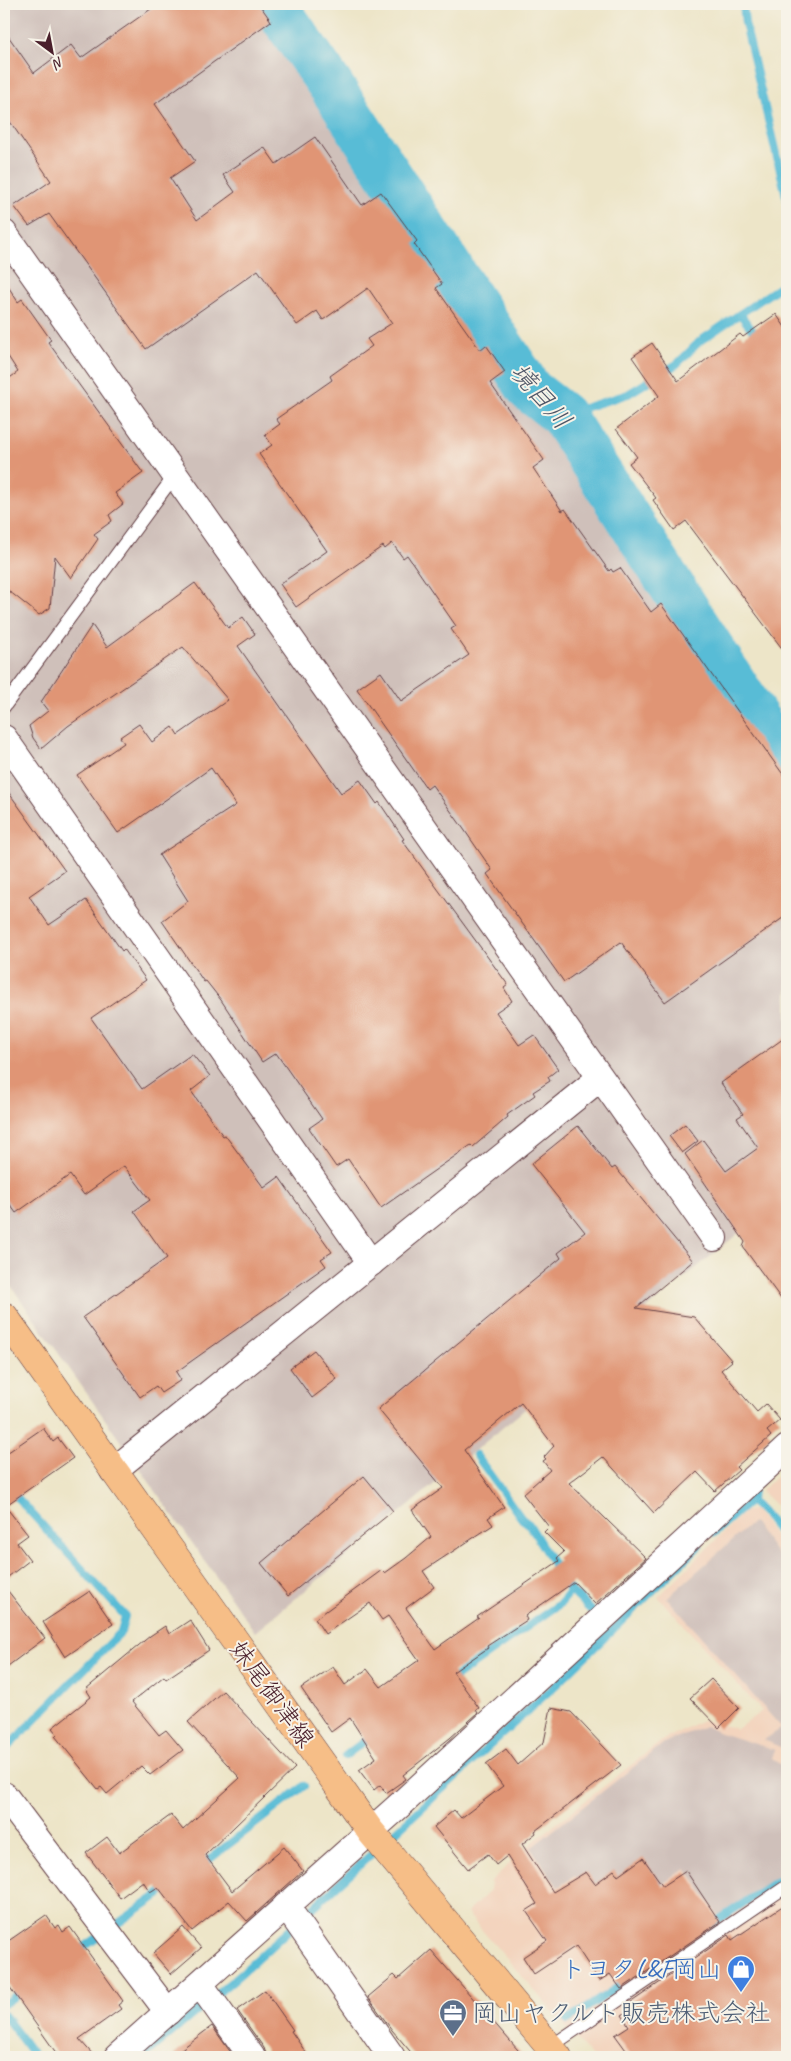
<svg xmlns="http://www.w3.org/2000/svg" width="791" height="2061" viewBox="0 0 791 2061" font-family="Caveat,'Klee One',sans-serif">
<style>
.built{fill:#f3d4be}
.industrial{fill:#cfc0ba}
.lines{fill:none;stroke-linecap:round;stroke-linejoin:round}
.stream{stroke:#58bcd6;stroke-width:8}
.river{stroke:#58bcd6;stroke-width:46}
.building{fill:#e09575;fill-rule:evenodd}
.service-casing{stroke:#623d43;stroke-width:14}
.minor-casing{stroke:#623d43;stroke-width:28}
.primary-casing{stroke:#623d43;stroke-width:29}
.service{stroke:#fff;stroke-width:12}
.minor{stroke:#fff;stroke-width:26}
.primary{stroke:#f6be87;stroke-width:28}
.labels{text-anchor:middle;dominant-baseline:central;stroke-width:4;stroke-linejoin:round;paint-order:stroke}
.street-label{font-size:25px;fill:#4a1f2b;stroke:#f7f3e8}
.shop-label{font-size:25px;fill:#366cbe;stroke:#f7f3e8;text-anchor:end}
.service-label{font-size:25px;fill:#4e5e75;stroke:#f7f3e8;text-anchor:start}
.water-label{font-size:26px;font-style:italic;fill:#4f5667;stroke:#f7f3e8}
</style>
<rect width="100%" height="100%" fill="#f7f3e8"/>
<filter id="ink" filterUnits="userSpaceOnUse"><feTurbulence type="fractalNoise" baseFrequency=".02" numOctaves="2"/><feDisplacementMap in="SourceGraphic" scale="10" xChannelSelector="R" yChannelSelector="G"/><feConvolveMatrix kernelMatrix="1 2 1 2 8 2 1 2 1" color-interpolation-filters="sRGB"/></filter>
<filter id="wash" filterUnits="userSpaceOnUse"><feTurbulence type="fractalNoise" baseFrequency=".0096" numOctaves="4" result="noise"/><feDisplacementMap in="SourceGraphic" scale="20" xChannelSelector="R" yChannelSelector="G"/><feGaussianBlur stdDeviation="1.12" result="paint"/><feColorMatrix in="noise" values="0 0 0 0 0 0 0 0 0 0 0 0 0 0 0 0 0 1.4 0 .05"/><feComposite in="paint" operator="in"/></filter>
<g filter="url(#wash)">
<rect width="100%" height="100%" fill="#ede5c8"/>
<g class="built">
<path d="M787 1467V1516L761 1491Z"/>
<path d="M755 1510 787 1551V2057H592L467 1913 490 1891 491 1881 534 1841 663 1740 702 1720 737 1729 762 1711 658 1597 745 1511Z"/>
</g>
<g class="industrial">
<path d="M4 4H261L315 80 528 406 539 410 556 430 679 628 787 777V1193L255 1632 4 1276Z"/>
<path d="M753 1522 787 1568V1750L764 1740 782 1728 667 1598Z"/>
<path d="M705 1726 720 1733 775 1750 772 1759 787 1769V1870L719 1917 686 1868 607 1922 575 1876 558 1887 531 1848 664 1743Z"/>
</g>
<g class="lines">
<g class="stream">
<path d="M743 4 745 23 787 200"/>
<path d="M740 314 759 339"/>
<path d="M562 415 628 394 677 364 700 341 787 282"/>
<path d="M476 1455 522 1519 529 1524 558 1572"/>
<path d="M4 1483 125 1616 121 1632 4 1751"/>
<path d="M750 1501 763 1512 787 1542"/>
<path d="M714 1533 750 1501 753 1492"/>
<path d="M568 1588 596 1615"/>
<path d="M448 1682 561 1603 570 1592"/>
<path d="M345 1756 371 1736"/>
<path d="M202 1865 304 1786"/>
<path d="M711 1925 787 1874"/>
<path d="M77 1952 170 1887"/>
<path d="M4 2004 23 1990"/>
<path d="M4 2015 35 2057"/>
<path d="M568 2020 627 1981"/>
<path d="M143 2057 244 1971 559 1682 699 1546"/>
</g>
<path class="river" d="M274 4 331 86 530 390 562 415 787 766"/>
</g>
<g id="blocks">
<g class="building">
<path d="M158 4H259L271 21 155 104 195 161 170 178 197 220 235 192 223 175 264 147 276 164 315 137 362 205 381 192 417 241 414 244 442 284 436 288 480 350 486 345 505 372 490 383 544 460 533 468 562 511 565 509 609 571 611 569 613 572 620 568 651 612 661 604 787 780V915L665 1002 621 942 564 982 487 874 492 870 463 828 432 785 427 789 357 689 381 672 401 701 469 655 451 629 456 626 407 555 403 558 392 543 385 549 383 546 296 607 280 584 327 551 259 454 272 445 265 435 280 424 276 419 332 380 330 376 372 346 367 339 392 323 368 288 323 320 317 311 297 325 258 270 146 349 49 214 29 226 14 206 51 181 4 113V30L34 73 71 45 81 58Z"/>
<path d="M4 280 18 302 22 299 51 340 48 342 143 473 115 493 123 504 109 515 112 521 94 534 98 539 71 578 55 556 50 608 39 615 4 587V382L18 372 4 350Z"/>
<path d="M776 314 787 330V655L686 521 674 530 653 500 656 498 629 463 637 457 616 429 659 396 632 357 652 343 678 381 740 334 743 337Z"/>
<path d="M195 583 228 628 243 617 255 634 238 646 341 793 360 780 377 804 379 802 404 839 402 840 508 985 504 988 512 1001 496 1012 519 1045 534 1035 558 1069 548 1077 550 1081 533 1092 535 1095 507 1115 508 1117 473 1147 471 1145 381 1208 348 1159 336 1167 309 1128 322 1119 276 1053 262 1062 221 1000 206 981 204 982 162 921 188 901 159 855 236 805 211 768 118 833 77 775 124 743 120 737 139 724 152 742 173 727 178 735 228 700 183 647 68 726 41 749 33 738 29 726 48 711 41 702 92 625 107 647Z"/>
<path d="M4 786 65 871 29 896 49 925 86 900 122 951 124 949 146 980 91 1018 142 1089 192 1054 210 1076 191 1091 223 1136 225 1135 264 1188 279 1177 332 1252 321 1259 326 1266 176 1372 181 1380 161 1393 156 1386 140 1397 83 1317 167 1258 134 1211 150 1200 124 1166 84 1195 70 1175 16 1213 4 1196Z"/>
<path d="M787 1036V1307L743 1247 745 1242 685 1154 703 1140 726 1171 758 1148 737 1118 743 1114 721 1083Z"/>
<path d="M685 1124 698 1141 682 1153 669 1136Z"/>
<path d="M578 1126 612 1169 615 1167 693 1261 636 1308 694 1317 732 1361 721 1370 757 1412 766 1404 780 1420 767 1431 771 1436 736 1467 739 1470 715 1491 697 1472 654 1513 603 1457 569 1483 646 1558 595 1604 574 1582 525 1616 527 1620 487 1646 488 1648 453 1672 479 1708 476 1710 478 1713 450 1738 403 1775 406 1779 386 1793 380 1785 374 1790 359 1770 376 1758 350 1718 331 1732 301 1688 333 1667 345 1685 367 1669 381 1687 419 1660 388 1616 382 1620 370 1603 325 1634 315 1619 382 1570 385 1573 406 1558 431 1537 412 1510 443 1488 378 1409 561 1258 558 1253 585 1232 531 1164ZM521 1403 554 1446 544 1457 546 1459 543 1461 550 1470 523 1494 549 1527 544 1532 564 1552 557 1558 559 1561 477 1617 479 1618 435 1649 406 1608 434 1587 423 1571 493 1525 488 1518 504 1507 464 1450Z"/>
<path d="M314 1350 337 1379 312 1398 290 1368Z"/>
<path d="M43 1428 53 1442 58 1438 73 1458 5 1506 28 1535 17 1543 30 1560 4 1580V1455Z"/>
<path d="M364 1476 393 1511 288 1596 261 1563Z"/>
<path d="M4 1586 45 1638 4 1669Z"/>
<path d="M90 1591 113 1624 65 1657 43 1622Z"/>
<path d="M190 1620 209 1650 166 1679 164 1676 132 1702 159 1735 166 1730 183 1750 150 1775 141 1766 107 1794 101 1787 98 1789 55 1736 57 1734 52 1728 91 1697 86 1689 150 1636 165 1626 169 1634Z"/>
<path d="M711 1679 739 1708 719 1728 690 1698Z"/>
<path d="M223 1691 295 1768 205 1855 232 1891 284 1847 303 1871 247 1921 229 1901 192 1931 158 1887 150 1892 143 1881 120 1898 86 1853 107 1837 119 1853 171 1815 183 1830 240 1778 188 1722Z"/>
<path d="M551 1708 571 1712 621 1765 535 1831 536 1833 522 1844 553 1892 586 1872 595 1884 614 1870 618 1876 643 1858 663 1886 686 1871 720 1922 621 1989 610 1974 599 1981 576 1946 534 1974 523 1957 547 1941 526 1911 537 1904 507 1856 496 1865 488 1854 468 1869 434 1827 454 1810 461 1818 503 1786 486 1764 506 1749 518 1765 544 1742Z"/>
<path d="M787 1903V2057H631L615 2035 629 2026 622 2015 633 2008 630 2003 729 1935 732 1940Z"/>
<path d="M46 1915 55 1928 59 1925 63 1932 70 1927 123 2001 118 2005 121 2009 79 2039 95 2057H59L4 1979V1944Z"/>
<path d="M183 1927 201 1948 171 1974 153 1953Z"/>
<path d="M431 1950 524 2057H415L392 2030 368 1997 394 1975 398 1979Z"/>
<path d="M265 1990 293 2030 291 2031 309 2057H267L264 2048 237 2010Z"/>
<path d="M212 2026 234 2057H171Z"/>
</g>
</g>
</g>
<g filter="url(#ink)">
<use href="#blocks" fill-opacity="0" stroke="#623d43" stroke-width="1"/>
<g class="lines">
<g class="service-casing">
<g id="service">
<path d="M4 707 175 475"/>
<path d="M550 2047 787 1886"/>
</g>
</g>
<g class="minor-casing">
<g id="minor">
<path d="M4 233 714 1238"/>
<path d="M4 738 371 1263"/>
<path d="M113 1471 600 1078"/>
<path d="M4 1795 168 2012"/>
<path d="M286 1906 392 2057"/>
<path d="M200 1984 252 2057"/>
<path d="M117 2057 401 1804 787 1448"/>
</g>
</g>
<g class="primary-casing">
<path id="primary" d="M4 1316 371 1832 558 2057"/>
</g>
<use href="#service" class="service"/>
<use href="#minor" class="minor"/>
<use href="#primary" class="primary"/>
</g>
</g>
<defs>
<g id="shop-pin" transform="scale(1.4375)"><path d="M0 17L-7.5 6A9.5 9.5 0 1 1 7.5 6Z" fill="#3f7fe0" stroke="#f7f3e8"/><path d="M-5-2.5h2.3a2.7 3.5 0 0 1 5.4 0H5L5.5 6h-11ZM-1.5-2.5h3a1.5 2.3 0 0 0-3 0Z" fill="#fff"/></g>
<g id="office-pin" transform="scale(1.4375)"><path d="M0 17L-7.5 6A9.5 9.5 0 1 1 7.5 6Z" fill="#5c6f8a" stroke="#f7f3e8"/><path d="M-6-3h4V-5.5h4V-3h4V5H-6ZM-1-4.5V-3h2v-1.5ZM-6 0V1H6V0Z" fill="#fff"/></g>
</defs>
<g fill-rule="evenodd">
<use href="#shop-pin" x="741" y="1969"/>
<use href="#office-pin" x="453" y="2013"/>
</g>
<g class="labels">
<g class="street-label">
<text transform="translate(272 1694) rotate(54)">妹尾御津線</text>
</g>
<g class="shop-label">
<text x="722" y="1969">トヨタL&amp;F岡山</text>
</g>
<g class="service-label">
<text x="472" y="2013">岡山ヤクルト販売株式会社</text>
</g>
<g class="water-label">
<text transform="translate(541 396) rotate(49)">境目川</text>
</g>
</g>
<rect width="791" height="2061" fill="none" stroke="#f7f3e8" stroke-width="20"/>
<g transform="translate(52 52) rotate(148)" stroke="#f7f3e8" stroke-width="4" paint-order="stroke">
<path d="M0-4L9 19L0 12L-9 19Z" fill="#4a1f2b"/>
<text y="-8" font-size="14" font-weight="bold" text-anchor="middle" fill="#4a1f2b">N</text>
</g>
</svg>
